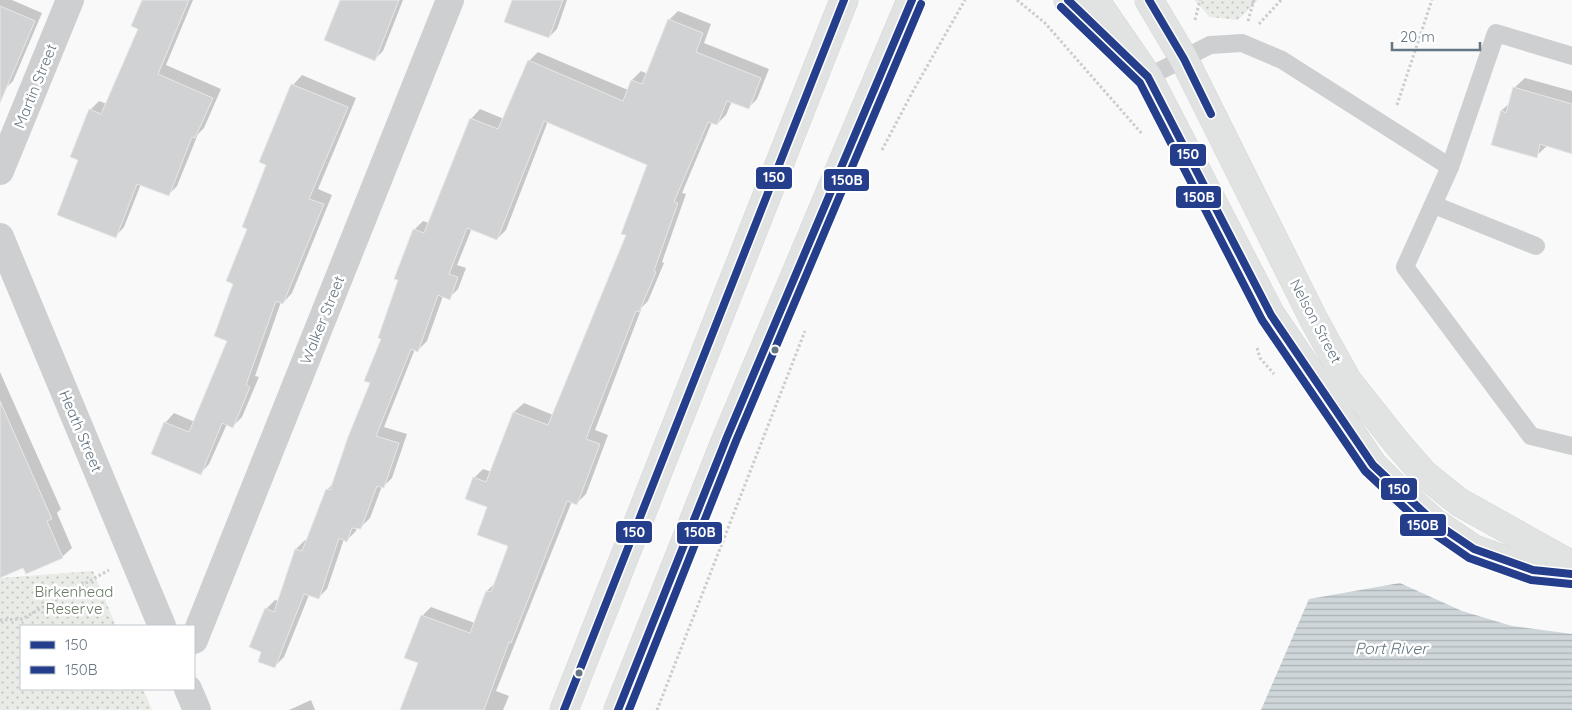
<svg xmlns="http://www.w3.org/2000/svg" width="1572" height="710" viewBox="0 0 1572 710" font-family="Quicksand,sans-serif">
<style>
.grass{fill:url(#grass-dots)}
.water{fill:url(#water-rules)}
.shadow{fill:#0003}
.building{fill:#d0d2d3;stroke:#e8e8e8}
.lines{fill:none;stroke-linecap:round;stroke-linejoin:round}
.secondary-casing{stroke:#d5d6d7;stroke-width:29}
.path{stroke:#cbcccd;stroke-width:3;stroke-dasharray:2.5 2.5;stroke-linecap:butt}
.lane{stroke:#cecfd0;stroke-width:18}
.street{stroke:#cecfd0;stroke-width:28}
.secondary{stroke:#e1e2e2;stroke-width:28}
.bus-1-casing{stroke:#fff;stroke-width:11}
.bus-2-casing{stroke:#fff;stroke-width:11}
.bus-1{stroke:#243e8c;stroke-width:8}
.bus-2{stroke:#243e8c;stroke-width:8}
.bus-dot{fill:#657683;stroke:#fff;stroke-width:2}
.labels{text-anchor:middle;dominant-baseline:central;stroke-width:5;stroke-linejoin:round;paint-order:stroke}
.street-label{font-size:15px;fill:#657683;stroke:#fff}
.park-label{font-size:15px;fill:#687a64;stroke:#fff}
.water-label{font-size:16px;font-style:italic;fill:#60757c;stroke:#fff}
.line-badge{stroke:#fff;stroke-width:2}
.badge-label{font-size:14px;text-anchor:middle;font-weight:bold;fill:#fff}
</style>
<defs>
<pattern id="grass-dots" width="8" height="8" patternUnits="userSpaceOnUse" patternTransform="scale(1.25)"><rect width="8" height="8" fill="#e8ebe6"/><path d="M2 2h.1M6 6h.1" fill="none" stroke="#c0c3c0" stroke-width="1.8" stroke-linecap="round"/></pattern>
<pattern id="water-rules" width="6" height="5" patternUnits="userSpaceOnUse" patternTransform="scale(1.25)"><rect width="6" height="5" fill="#ced6d9"/><path d="M0 2.5h6" fill="none" stroke="#abb2b5"/></pattern>
</defs>
<rect width="100%" height="100%" fill="#f9f9f9"/>
<g class="grass">
<path d="M1194 0H1258L1238 20 1210 17Z"/>
<path d="M93 571 116 626H21V689H143L152 710H0V578Z"/>
</g>
<path class="water" d="M1400 583 1462 611 1512 626 1572 634V710H1261L1309 599Z"/>
<g class="shadow">
<path d="M0 0H12L42 13 13 81 5 89 0 87Z"/>
<path d="M143 0H193L166 65 221 89 204 128 198 134 177 186 168 195 141 184 124 227 116 236 80 160 90 110 99 101 107 104 140 28Z"/>
<path d="M341 0H403L383 51 375 59Z"/>
<path d="M513 0H567L557 29 549 37Z"/>
<path d="M678 11 711 24 704 43 769 69 757 99 748 108 732 101 726 115 717 124 712 122 682 193 686 194 662 262 664 263 648 301 642 307 595 430 608 435 586 494 577 503 572 501 496 691 509 696 503 710H401L420 663 422 616 431 607 475 623 487 591 495 583 509 546 474 478 483 469 492 472 514 412 524 403 553 415 628 235 649 164 548 121 506 230 497 239 472 228 457 265 466 268 458 289 449 298 443 296 427 341 418 350 415 349 384 427 407 434 392 478 383 487 382 486 370 518 360 528 357 527 356 531 347 540 344 539 327 589 318 598 309 595 284 657 275 666 263 651 266 609 275 600 279 601 296 549 305 540 307 541 327 490 334 482 372 382 382 338 414 230 423 221 429 223 471 119 480 109 504 119 529 61 538 52 628 90 632 80 641 71 648 74 669 20Z"/>
<path d="M302 75 356 98 318 189 332 195 292 293 283 303 281 302 255 376 259 377 242 417 233 426 227 424 209 464 200 474 165 423 174 413 195 422 229 340 234 283 268 164 260 161 293 85Z"/>
<path d="M1525 78 1572 91V153L1548 145 1536 156 1493 144 1502 110 1510 103 1514 88Z"/>
<path d="M0 372 61 509 57 513 72 548 62 557 24 566 0 570Z"/>
<path d="M311 700 315 710H289Z"/>
</g>
<g class="building">
<path d="M142 0H189L158 74 213 98 195 138 192 137 169 196 137 184 116 238 57 215 78 160 70 157 89 109 101 114 138 29 131 26Z"/>
<path d="M340 0H399L375 61 324 40Z"/>
<path d="M512 0H563L549 38 504 22Z"/>
<path d="M0 6 35 21 0 103Z"/>
<path d="M668 19 703 33 696 52 761 78 749 109 727 101 717 125 708 122 674 202 678 203 654 271 656 272 639 312 636 311 586 439 600 444 577 505 567 501 511 643 509 642 484 710H400L418 663 404 658 421 615 470 633 486 591 491 592 508 546 477 535 487 507 465 499 473 477 486 482 513 412 548 425 626 235 621 234 647 165 544 121 497 240 467 228 449 274 458 277 450 300 438 295 418 352 411 349 376 436 399 443 384 488 377 486 361 529 352 528 347 542 339 538 319 599 304 594 275 668 258 662 261 652 249 647 265 608 274 612 295 549 302 551 326 489 330 490 348 437 370 383 364 381 381 339 378 338 398 280 394 279 413 229 424 233 470 118 498 129 528 60 623 101 631 80 642 84Z"/>
<path d="M291 84 348 107 309 199 324 204 283 304 276 301 246 385 250 387 233 428 222 423 201 475 151 454 164 422 189 432 227 341 214 336 233 284 226 281 247 229 242 227 266 165 259 162Z"/>
<path d="M1513 87 1572 104V154L1540 144 1537 158 1491 145 1501 110 1506 113Z"/>
<path d="M0 401 52 519 47 521 63 558 26 574 23 568 0 578Z"/>
</g>
<g class="lines">
<g class="secondary-casing">
<g id="secondary">
<path d="M1068 0 1105 36"/>
<path d="M1095 0 1148 77 1271 315 1373 465 1397 489 1434 522 1474 549 1533 570 1572 574"/>
<path d="M1149 0 1184 59 1314 320 1347 380 1397 443 1424 474 1459 502 1572 565"/>
<path d="M564 710 844 0"/>
<path d="M618 710 727 437 911 0"/>
</g>
</g>
<g class="path">
<path d="M1017 0 1045 23 1143 135"/>
<path d="M1195 20 1200 0"/>
<path d="M1248 21 1254 0"/>
<path d="M1259 24 1281 0"/>
<path d="M1397 105 1432 0"/>
<path d="M882 150 913 91 965 0"/>
<path d="M1257 348 1260 358 1274 374"/>
<path d="M0 620 22 619 109 570"/>
<path d="M657 710 805 331"/>
</g>
<g class="lane">
<path d="M1572 56 1496 33 1450 167 1405 267 1531 436 1572 446"/>
<path d="M1148 77 1210 45 1242 43 1282 60 1450 167"/>
<path d="M1434 205 1536 246"/>
</g>
<g class="street">
<path d="M0 171 70 0"/>
<path d="M0 237 162 626"/>
<path d="M194 640 450 0"/>
<path d="M188 689 197 710"/>
</g>
<use href="#secondary" class="secondary"/>
<g class="bus-1-casing">
<g id="bus-1">
<path d="M1068 0 1148 77 1271 315 1373 465 1434 522 1474 549 1533 570 1572 574"/>
<path d="M1149 0 1184 59 1211 114"/>
<path d="M564 710 844 0"/>
<path d="M618 710 727 437 912 0"/>
</g>
</g>
<g class="bus-2-casing">
<g id="bus-2">
<path d="M1061 7 1140 83 1262 320 1365 471 1427 529 1469 558 1531 580 1571 584"/>
<path d="M629 710 736 441 921 4"/>
</g>
</g>
<use href="#bus-1" class="bus-1"/>
<use href="#bus-2" class="bus-2"/>
</g>
<g class="bus-dot">
<circle cx="775" cy="350" r="4.5"/>
<circle cx="579" cy="673" r="4.5"/>
</g>
<g class="labels">
<g class="street-label">
<text transform="translate(35 86) rotate(-68)">Martin Street</text>
<text transform="translate(322 320) rotate(-68)">Walker Street</text>
<text transform="translate(1316 321) rotate(62)">Nelson Street</text>
<text transform="translate(81 431) rotate(67)">Heath Street</text>
</g>
<g class="park-label">
<text x="74" y="591">Birkenhead<tspan x="74" dy="17">Reserve</tspan></text>
</g>
<g class="water-label">
<text x="1391" y="648">Port River</text>
</g>
</g>
<g class="line-badge">
<rect x="1169" y="143" width="38" height="24" rx="5" fill="#243e8c"/>
<rect x="755" y="166" width="38" height="24" rx="5" fill="#243e8c"/>
<rect x="823" y="168" width="47" height="24" rx="5" fill="#243e8c"/>
<rect x="1175" y="185" width="47" height="24" rx="5" fill="#243e8c"/>
<rect x="1380" y="477" width="38" height="24" rx="5" fill="#243e8c"/>
<rect x="1399" y="513" width="48" height="24" rx="5" fill="#243e8c"/>
<rect x="615" y="520" width="38" height="24" rx="5" fill="#243e8c"/>
<rect x="676" y="521" width="47" height="24" rx="5" fill="#243e8c"/>
</g>
<g class="badge-label">
<text x="1188" y="159">150</text>
<text x="774" y="182">150</text>
<text x="847" y="185">150B</text>
<text x="1199" y="202">150B</text>
<text x="1399" y="494">150</text>
<text x="1423" y="530">150B</text>
<text x="634" y="537">150</text>
<text x="700" y="537">150B</text>
</g>
<rect x="20" y="625" width="175" height="65" fill="#ffffff" stroke="#c1c8cd"/>
<rect x="30" y="641" width="25" height="8" fill="#243e8c" stroke="#c1c8cd"/>
<text x="65" y="650" font-size="15" fill="#657683">150</text>
<rect x="30" y="666" width="25" height="8" fill="#243e8c" stroke="#c1c8cd"/>
<text x="65" y="675" font-size="15" fill="#657683">150B</text>
<path d="M1392 42v8h88v-8" fill="none" stroke="#657683" stroke-width="2.5"/>
<text x="1400" y="42" font-size="15" fill="#657683" stroke="#ffffff" stroke-width="4" paint-order="stroke">20 m</text>
</svg>
